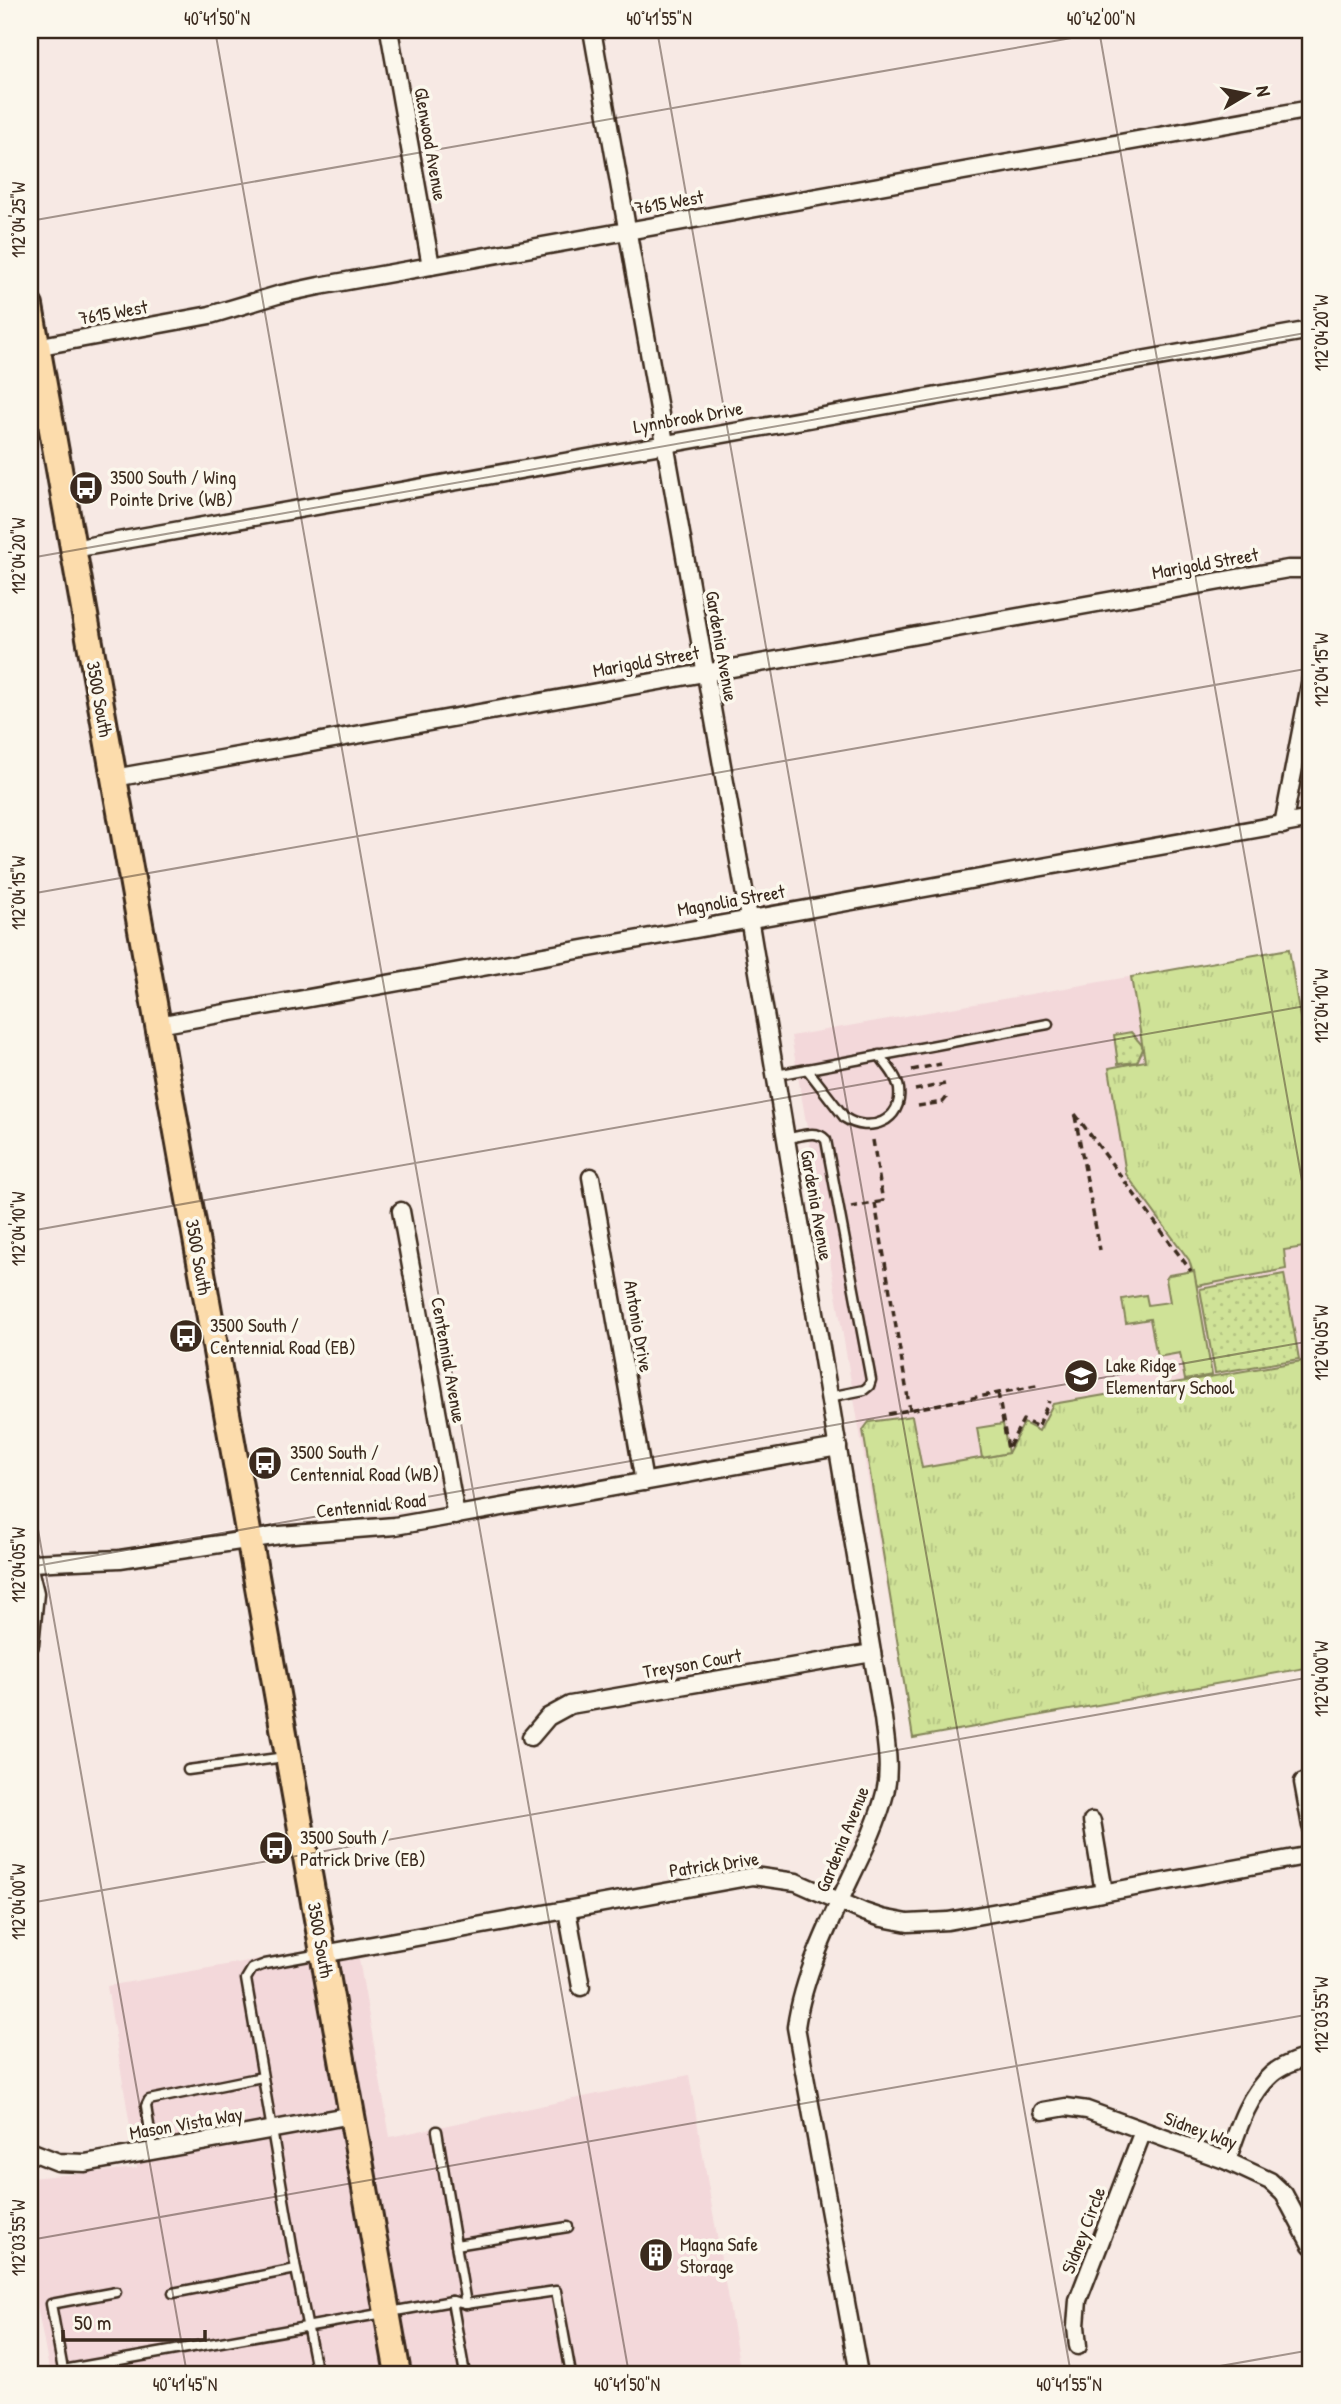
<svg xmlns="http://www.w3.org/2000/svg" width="1341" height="2404" viewBox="0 0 1341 2404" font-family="'Patrick Hand',sans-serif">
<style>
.built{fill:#f3d8da}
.grass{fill:url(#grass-tufts);stroke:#85865a;stroke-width:2}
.park{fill:url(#park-dots);stroke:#85865a;stroke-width:2}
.pitch{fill:#cfe297;stroke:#85865a;stroke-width:2}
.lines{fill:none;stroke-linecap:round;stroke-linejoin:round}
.lane-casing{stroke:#3b2a1e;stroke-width:13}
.street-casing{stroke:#3b2a1e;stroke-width:21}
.primary-casing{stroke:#3b2a1e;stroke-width:30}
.path{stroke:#3b2a1e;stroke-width:3.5;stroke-dasharray:7 5;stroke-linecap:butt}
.lane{stroke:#fbf7ec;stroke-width:8}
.street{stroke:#fbf7ec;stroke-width:16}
.primary{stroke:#fcdcac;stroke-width:24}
.ticks{fill:none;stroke:#3b2a1e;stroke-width:2;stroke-opacity:0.45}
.labels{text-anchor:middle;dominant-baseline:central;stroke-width:7;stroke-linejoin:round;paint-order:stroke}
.street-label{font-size:19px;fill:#3b2a1e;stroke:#fbf7ec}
.poi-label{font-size:19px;fill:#3b2a1e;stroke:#fbf7ec;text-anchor:start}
.neatline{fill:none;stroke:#3b2a1e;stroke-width:2.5}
.ticks-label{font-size:18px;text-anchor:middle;fill:#3b2a1e}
</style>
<defs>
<pattern id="grass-tufts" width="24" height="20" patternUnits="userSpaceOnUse" patternTransform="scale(1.75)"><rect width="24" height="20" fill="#cfe297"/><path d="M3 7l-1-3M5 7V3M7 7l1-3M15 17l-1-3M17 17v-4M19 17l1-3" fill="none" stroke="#b3c282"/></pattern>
<pattern id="park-dots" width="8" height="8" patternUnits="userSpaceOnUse" patternTransform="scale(1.75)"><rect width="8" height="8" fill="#cfe297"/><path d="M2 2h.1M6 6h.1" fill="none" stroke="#b3c282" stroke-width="1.8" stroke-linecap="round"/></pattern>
</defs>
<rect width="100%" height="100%" fill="#f7e9e4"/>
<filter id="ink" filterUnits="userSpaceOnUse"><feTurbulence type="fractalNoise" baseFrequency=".0143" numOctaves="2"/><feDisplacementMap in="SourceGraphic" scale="14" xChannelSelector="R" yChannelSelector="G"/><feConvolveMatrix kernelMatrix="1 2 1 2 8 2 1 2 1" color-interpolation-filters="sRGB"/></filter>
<g filter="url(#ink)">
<g class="built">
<path d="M1289 949 1311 1086V1667L913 1738 791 1036Z"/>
<path d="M356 1942 390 2137 689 2075 741 2374H50L30 2269V2178L137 2168 107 1986Z"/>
</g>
<g class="grass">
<path d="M1289 949 1311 1086V1246L1284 1250 1286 1269 1197 1286 1189 1260 1126 1174 1109 1068 1145 1061 1131 977Z"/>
<path d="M1302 1361 1311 1414V1667L913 1738 863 1430 869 1422 912 1416 922 1468 1008 1453 1024 1423 1039 1431 1053 1404Z"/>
</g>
<g class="park">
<path d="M1131 1032 1141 1044 1143 1049 1137 1062 1118 1064 1114 1035Z"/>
<path d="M1284 1274 1299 1359 1215 1373 1200 1289Z"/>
</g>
<g class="pitch">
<path d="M1194 1271 1212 1375 1185 1380 1180 1353 1157 1357 1150 1319 1126 1323 1122 1299 1146 1295 1148 1305 1170 1302 1166 1279 1169 1275Z"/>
<path d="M1003 1424 1008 1453 982 1458 977 1428Z"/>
</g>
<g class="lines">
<g class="lane-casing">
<g id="lane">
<path d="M807 1069 845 1118C869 1134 903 1121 899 1089 897 1076 887 1066 879 1055"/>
<path d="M776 1075 1048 1024"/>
<path d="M785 1139C798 1137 817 1128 826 1140L871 1380 869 1386 864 1390 829 1397"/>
<path d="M188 1770 285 1757"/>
<path d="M437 2131 466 2304"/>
<path d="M153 2151 146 2106 149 2100 262 2077"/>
<path d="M456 2245 568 2227"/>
<path d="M173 2293 296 2269"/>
<path d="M452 2301 465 2374"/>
<path d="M63 2370 51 2304 116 2292"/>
<path d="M64 2374 63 2370 452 2301 466 2304 556 2291 571 2374"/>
<path d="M317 2374 296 2269 246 1979 252 1969 265 1964 320 1954"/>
</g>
</g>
<g class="street-casing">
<g id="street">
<path d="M389 30 431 266"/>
<path d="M592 30 749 918 883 1718C886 1743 891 1769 885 1793 878 1822 864 1850 851 1877 829 1923 803 1977 796 2027L859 2374"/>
<path d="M30 348 210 315 281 294 319 286 1311 109"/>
<path d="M73 549 1311 330"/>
<path d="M114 778 1288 569H1311"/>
<path d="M1283 825 1311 679"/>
<path d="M158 1025 1311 819"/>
<path d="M591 1177 644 1482"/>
<path d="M401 1211 456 1516"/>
<path d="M30 1563 120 1559 280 1535 395 1526 838 1447"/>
<path d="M30 1573 35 1593 30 1645"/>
<path d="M531 1737 548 1717 570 1705 872 1653"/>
<path d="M1303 1782 1311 1826"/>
<path d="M1092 1821 1104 1892"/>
<path d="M567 1910 581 1987"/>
<path d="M323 1954 753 1876 796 1882 864 1912 882 1918 908 1923 948 1921 1311 1855"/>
<path d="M1043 2111 1066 2107 1087 2110 1227 2161 1270 2181 1284 2194 1311 2245"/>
<path d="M30 2151 58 2162 85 2163 352 2115"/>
<path d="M1227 2161C1237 2132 1247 2096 1272 2074 1282 2065 1298 2060 1311 2056"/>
<path d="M1078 2346 1076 2326 1078 2300 1143 2131"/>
</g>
</g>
<g class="primary-casing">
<path id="primary" d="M30 306 398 2374"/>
</g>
<g class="path">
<path d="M912 1070 941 1064"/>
<path d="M915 1090 945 1084"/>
<path d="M918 1106 943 1102 947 1097"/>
<path d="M1075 1114 1191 1271"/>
<path d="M1075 1116 1100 1250"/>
<path d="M873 1140 883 1202"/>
<path d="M875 1203 910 1410"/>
<path d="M851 1207 885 1201"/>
<path d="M998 1393 1008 1449 1023 1420 1038 1427 1049 1401"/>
<path d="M888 1414 1041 1385"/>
</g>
<use href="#lane" class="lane"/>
<use href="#street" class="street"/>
<use href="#primary" class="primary"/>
</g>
</g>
<path class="ticks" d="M215 30 629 2374M657 30 1071 2374M1099 30 1311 1232M30 221 1117 30M30 558 1311 332M30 894 1311 668M30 1231 1311 1005M30 1484 187 2374M30 1567 1311 1341M30 1903 1311 1677M30 2240 1311 2014M1175 2374 1311 2350"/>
<defs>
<g id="bus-disc" transform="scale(1.75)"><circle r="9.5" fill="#3b2a1e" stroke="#fbf7ec"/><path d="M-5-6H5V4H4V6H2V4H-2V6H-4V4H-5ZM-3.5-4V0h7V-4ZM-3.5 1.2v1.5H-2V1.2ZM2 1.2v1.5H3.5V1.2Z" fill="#fff"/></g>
<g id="school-disc" transform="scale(1.75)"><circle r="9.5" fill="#3b2a1e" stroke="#fbf7ec"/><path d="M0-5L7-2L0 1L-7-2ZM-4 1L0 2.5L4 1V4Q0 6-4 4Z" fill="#fff"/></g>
<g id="building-disc" transform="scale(1.75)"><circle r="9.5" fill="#3b2a1e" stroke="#fbf7ec"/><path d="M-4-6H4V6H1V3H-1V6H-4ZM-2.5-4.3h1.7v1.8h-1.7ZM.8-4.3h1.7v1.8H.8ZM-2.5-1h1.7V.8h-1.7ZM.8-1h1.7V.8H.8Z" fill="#fff"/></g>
</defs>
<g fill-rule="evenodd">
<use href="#bus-disc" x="86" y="488"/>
<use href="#bus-disc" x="186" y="1336"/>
<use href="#school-disc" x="1081" y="1376"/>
<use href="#bus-disc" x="265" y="1463"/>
<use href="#bus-disc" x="276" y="1848"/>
<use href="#building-disc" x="656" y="2255"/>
</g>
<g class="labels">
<g class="street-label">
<text transform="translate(431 144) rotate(80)">Glenwood Avenue</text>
<text transform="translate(669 202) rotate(-10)">7615 West</text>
<text transform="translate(113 312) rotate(-10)">7615 West</text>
<text transform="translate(688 417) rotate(-10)">Lynnbrook Drive</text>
<text transform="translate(1205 563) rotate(-10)">Marigold Street</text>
<text transform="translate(722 646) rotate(80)">Gardenia Avenue</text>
<text transform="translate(646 661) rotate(-10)">Marigold Street</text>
<text transform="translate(100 699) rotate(80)">3500 South</text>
<text transform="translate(731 900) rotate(-10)">Magnolia Street</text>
<text transform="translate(817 1205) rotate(80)">Gardenia Avenue</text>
<text transform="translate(199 1257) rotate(80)">3500 South</text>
<text transform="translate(639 1326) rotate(80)">Antonio Drive</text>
<text transform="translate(449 1360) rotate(80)">Centennial Avenue</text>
<text transform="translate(371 1505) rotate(-6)">Centennial Road</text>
<text transform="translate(692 1663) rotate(-10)">Treyson Court</text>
<text transform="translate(842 1839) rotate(-68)">Gardenia Avenue</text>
<text transform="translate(714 1864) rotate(-8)">Patrick Drive</text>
<text transform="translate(321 1940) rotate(80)">3500 South</text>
<text transform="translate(186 2123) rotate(-10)">Mason Vista Way</text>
<text transform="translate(1201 2130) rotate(20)">Sidney Way</text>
<text transform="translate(1083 2230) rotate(-69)">Sidney Circle</text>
</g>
<g class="poi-label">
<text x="110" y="477">3500 South / Wing<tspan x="110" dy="22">Pointe Drive (WB)</tspan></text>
<text x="210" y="1325">3500 South /<tspan x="210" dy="22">Centennial Road (EB)</tspan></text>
<text x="1106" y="1365">Lake Ridge<tspan x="1106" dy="22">Elementary School</tspan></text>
<text x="290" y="1452">3500 South /<tspan x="290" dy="22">Centennial Road (WB)</tspan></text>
<text x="300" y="1837">3500 South /<tspan x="300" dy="22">Patrick Drive (EB)</tspan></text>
<text x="680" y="2244">Magna Safe<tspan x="680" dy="22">Storage</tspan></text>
</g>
</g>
<rect width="1341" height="2404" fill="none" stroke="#fbf7ec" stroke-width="77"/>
<g transform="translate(1247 94) rotate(80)" stroke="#fbf7ec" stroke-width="5" paint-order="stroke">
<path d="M0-5L12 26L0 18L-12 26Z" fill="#3b2a1e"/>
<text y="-10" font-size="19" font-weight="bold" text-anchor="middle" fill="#3b2a1e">N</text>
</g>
<path d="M63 2330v10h142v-10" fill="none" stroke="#3b2a1e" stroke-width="3.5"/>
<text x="74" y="2330" font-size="21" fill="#3b2a1e" stroke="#fbf7ec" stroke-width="5" paint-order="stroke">50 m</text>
<rect x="38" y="38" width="1264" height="2328" class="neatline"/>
<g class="ticks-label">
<text x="217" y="25">40°41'50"N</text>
<text x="659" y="25">40°41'55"N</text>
<text x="1101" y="25">40°42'00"N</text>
<text transform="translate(19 220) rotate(-90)" y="6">112°04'25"W</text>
<text transform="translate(1322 333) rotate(-90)" y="6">112°04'20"W</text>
<text transform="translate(19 556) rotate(-90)" y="6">112°04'20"W</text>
<text transform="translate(1322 670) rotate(-90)" y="6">112°04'15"W</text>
<text transform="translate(19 893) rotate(-90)" y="6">112°04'15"W</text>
<text transform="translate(1322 1006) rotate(-90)" y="6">112°04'10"W</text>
<text transform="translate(19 1229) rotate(-90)" y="6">112°04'10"W</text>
<text transform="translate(1322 1343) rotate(-90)" y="6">112°04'05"W</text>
<text transform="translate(19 1565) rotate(-90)" y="6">112°04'05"W</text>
<text transform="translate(1322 1679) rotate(-90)" y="6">112°04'00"W</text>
<text transform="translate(19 1902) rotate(-90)" y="6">112°04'00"W</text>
<text transform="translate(1322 2015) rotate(-90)" y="6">112°03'55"W</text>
<text transform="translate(19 2238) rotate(-90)" y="6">112°03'55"W</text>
<text x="185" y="2391">40°41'45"N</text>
<text x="627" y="2391">40°41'50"N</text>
<text x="1069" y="2391">40°41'55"N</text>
</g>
</svg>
